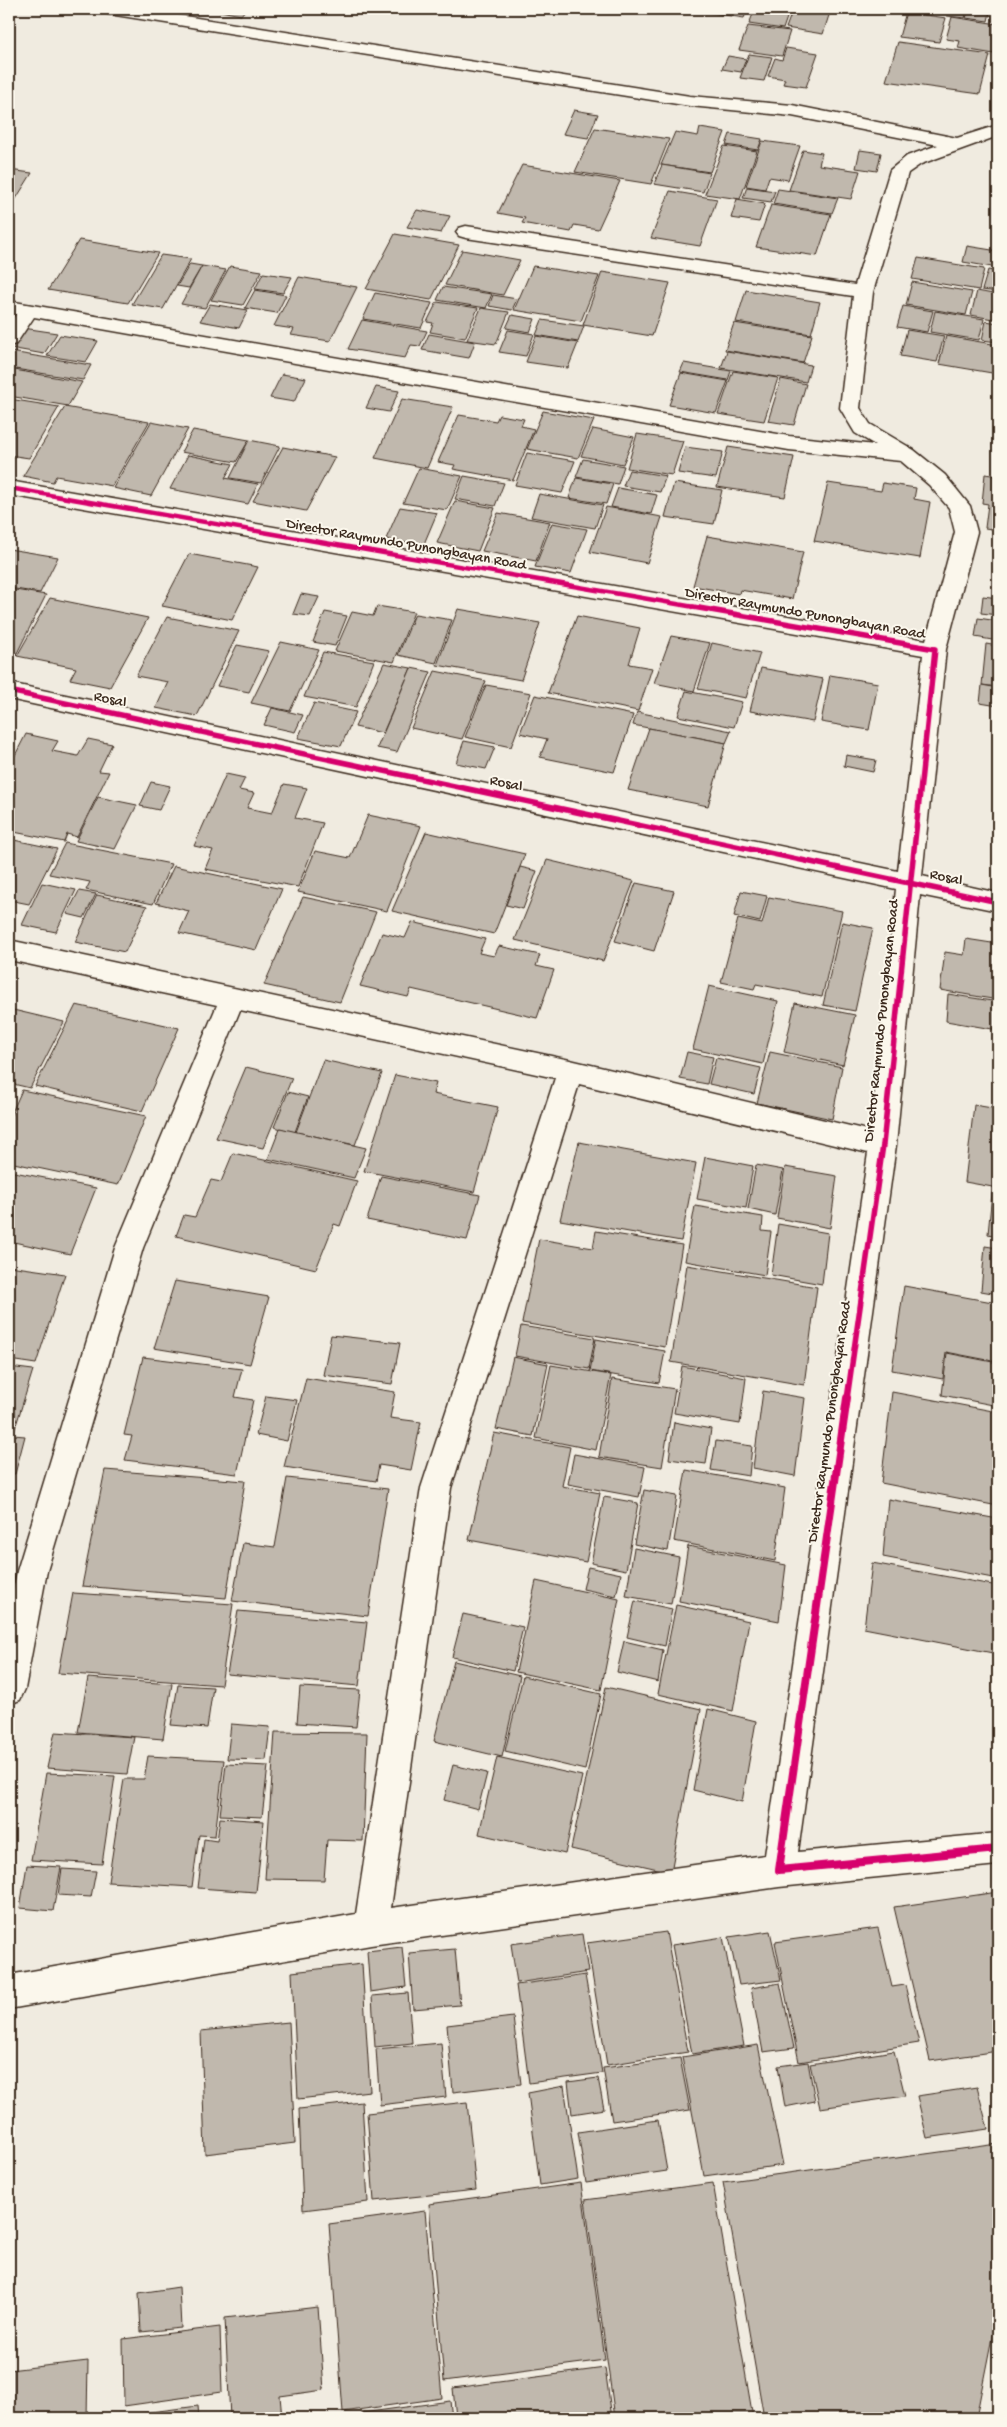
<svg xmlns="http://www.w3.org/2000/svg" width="1007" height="2427" viewBox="0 0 1007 2427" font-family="'Gochi Hand',sans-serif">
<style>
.building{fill:#c0b8ad;stroke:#3b2a1e}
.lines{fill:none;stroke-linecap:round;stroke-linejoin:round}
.minor-casing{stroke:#3b2a1e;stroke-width:3}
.minor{fill:#fbf7ec;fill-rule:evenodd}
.cycleway-far2-casing{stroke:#fbf7ec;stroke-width:7}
.cycleway-far1-casing{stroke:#fbf7ec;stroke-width:9}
.cycleway-casing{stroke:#fbf7ec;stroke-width:11}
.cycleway-far2{stroke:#d6006c;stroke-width:4.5}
.cycleway-far1{stroke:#d6006c;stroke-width:5.5}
.cycleway{stroke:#d6006c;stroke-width:8}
.labels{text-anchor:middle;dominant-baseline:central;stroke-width:4;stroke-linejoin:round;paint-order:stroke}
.street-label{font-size:15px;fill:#3b2a1e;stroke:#fbf7ec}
</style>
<rect width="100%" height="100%" fill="#f0ebe0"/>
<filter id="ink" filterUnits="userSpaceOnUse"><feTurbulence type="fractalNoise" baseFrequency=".02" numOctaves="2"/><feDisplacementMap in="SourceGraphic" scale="10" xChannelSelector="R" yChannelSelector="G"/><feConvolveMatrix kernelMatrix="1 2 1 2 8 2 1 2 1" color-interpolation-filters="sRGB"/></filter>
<g filter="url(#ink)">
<g class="building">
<path d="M210 9H246L241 15Z"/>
<path d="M686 9H748L744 18Z"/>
<path d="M755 9H790L783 29 749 24Z"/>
<path d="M793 9H831L823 34 786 28Z"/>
<path d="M949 9H967L965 18 947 16Z"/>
<path d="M969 9 990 12 988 21 966 18Z"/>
<path d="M906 12 946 18 939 42 899 37Z"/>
<path d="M952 17 998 24 994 54 958 48 960 41 946 39Z"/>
<path d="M748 26 790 31 782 56 739 50Z"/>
<path d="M898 42 990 55 980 94 886 81Z"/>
<path d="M786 48 818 53 806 87 783 84 785 79 768 76 775 58 782 60Z"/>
<path d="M749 54 772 57 764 81 740 78Z"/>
<path d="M728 56 746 59 741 72 722 69Z"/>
<path d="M574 110 598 114 588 138 563 134Z"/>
<path d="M595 128 669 139 651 184 575 172Z"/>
<path d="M700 128 725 132 710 172 661 165 675 132 698 136Z"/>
<path d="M730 134 762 139 758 150 726 145Z"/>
<path d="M762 141 800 146 788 180 769 177 765 189 746 186Z"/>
<path d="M724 146 757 151 740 199 705 194Z"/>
<path d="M803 150 822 153 819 165 860 171 851 199 789 190Z"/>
<path d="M860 150 881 153 877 171 856 168Z"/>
<path d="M522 165 620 181 598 229 574 225 571 232 522 223 525 218 498 213Z"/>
<path d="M662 165 710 173 703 192 654 184Z"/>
<path d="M9 170 32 173 9 210Z"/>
<path d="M747 187 775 191 771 202 743 198Z"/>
<path d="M778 189 838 198 832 213 773 204Z"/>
<path d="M670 191 717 199 700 246 651 238Z"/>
<path d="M737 199 765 204 759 222 731 218Z"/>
<path d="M771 205 831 214 817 256 756 247Z"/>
<path d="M417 210 450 216 441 233 407 227Z"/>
<path d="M395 234 459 245 431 300 366 289Z"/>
<path d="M79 240 158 253 128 303 48 290Z"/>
<path d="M967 246 998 251V268L963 262Z"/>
<path d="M462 250 520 260 503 295 445 285Z"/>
<path d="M161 255 191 259 163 309 132 304Z"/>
<path d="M918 258 984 269 979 290 912 279Z"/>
<path d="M190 264 202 266 189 288 177 286Z"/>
<path d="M202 266 226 270 205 308 181 304Z"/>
<path d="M230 266 262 271 243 305 211 300Z"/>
<path d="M533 266 599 276 581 321 514 310Z"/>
<path d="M988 270 998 272V292L982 290Z"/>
<path d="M602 272 670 283 652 336 583 325Z"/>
<path d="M263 273 292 277 283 293 255 289Z"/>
<path d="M299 277 357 287 330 341 291 335 294 329 274 326Z"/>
<path d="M912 282 972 292 966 315 906 305Z"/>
<path d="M443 287 492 294 486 308 437 300Z"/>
<path d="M255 290 286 295 277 313 245 308Z"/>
<path d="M746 290 820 302 811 334 736 322Z"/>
<path d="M977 291 998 295V320L971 315Z"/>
<path d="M375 293 432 303 421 328 363 319Z"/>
<path d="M493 295 517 299 512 310 489 306Z"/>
<path d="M437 302 478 308 465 338 430 332 433 323 427 322Z"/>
<path d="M210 304 248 310 239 328 200 321Z"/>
<path d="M903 306 933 311 927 332 897 327Z"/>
<path d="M481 308 509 312 496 344 467 340Z"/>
<path d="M935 311 984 319 979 340 930 332Z"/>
<path d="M512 315 535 319 530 332 506 328Z"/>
<path d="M362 320 427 331 420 346 411 345 405 358 348 349Z"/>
<path d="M542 320 584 326 578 342 536 335Z"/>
<path d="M986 321 998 323V342L982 340Z"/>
<path d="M734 323 812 335 803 363 725 350Z"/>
<path d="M23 328 57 333 44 354 10 348Z"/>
<path d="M508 330 534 334 526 356 499 352Z"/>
<path d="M907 330 944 336 937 362 900 356Z"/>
<path d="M429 334 475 342 469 358 422 350Z"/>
<path d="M60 335 98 341 86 362 47 356Z"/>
<path d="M536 336 578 343 568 368 526 362Z"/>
<path d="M946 336 998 345V374L939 364Z"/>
<path d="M727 351 811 365 806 382 721 368Z"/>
<path d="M11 352 91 365 83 380 9 368Z"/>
<path d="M684 363 731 371 728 380 680 372Z"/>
<path d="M9 369 82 382 68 406 9 396Z"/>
<path d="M733 371 778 378 764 421 718 414Z"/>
<path d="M681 373 728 381 716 413 669 405Z"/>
<path d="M282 374 306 378 294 402 270 398Z"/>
<path d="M781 379 806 384 794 425 768 421Z"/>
<path d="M376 387 399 391 389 412 366 408Z"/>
<path d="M9 399 59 407 29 458 9 455Z"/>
<path d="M402 399 453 407 427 468 375 458Z"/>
<path d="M65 407 149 422 112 486 56 476 53 482 23 476Z"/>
<path d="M543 411 594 420 578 458 527 449Z"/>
<path d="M459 415 496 421 499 415 524 419 521 426 534 429 513 480 453 469 455 465 438 462Z"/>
<path d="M151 422 188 429 151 496 113 488Z"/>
<path d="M593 429 634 437 623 464 581 456Z"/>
<path d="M193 430 249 440 236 462 181 452Z"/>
<path d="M637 434 683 441 672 475 627 468Z"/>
<path d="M249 440 280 446 261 483 230 478Z"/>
<path d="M283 447 335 457 306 511 253 501Z"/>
<path d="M685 447 723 452 716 478 678 473Z"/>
<path d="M728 447 794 457 785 497 717 487Z"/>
<path d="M527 453 575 461 562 493 515 485Z"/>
<path d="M188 455 233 464 225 478 258 484 248 504 170 489Z"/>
<path d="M583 459 624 466 618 484 576 477Z"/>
<path d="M419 468 462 476 447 510 403 503Z"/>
<path d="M629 470 666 476 660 492 623 486Z"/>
<path d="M985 474 998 476V530L985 528 988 504 982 503Z"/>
<path d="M464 476 504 483 495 506 455 499Z"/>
<path d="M576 478 613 484 606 504 569 498Z"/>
<path d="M674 483 722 490 714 524 665 517Z"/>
<path d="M828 483 881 491 883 483 916 488 914 499 930 502 920 558 814 541Z"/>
<path d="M618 488 657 495 651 514 611 507Z"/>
<path d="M539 494 603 505 595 528 531 517Z"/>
<path d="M455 501 495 508 478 551 437 543Z"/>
<path d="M400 507 437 513 423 546 386 539Z"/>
<path d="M606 507 662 517 647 563 590 552Z"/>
<path d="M498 513 550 522 536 561 482 551Z"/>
<path d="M552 523 587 529 571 573 535 567Z"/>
<path d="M707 536 803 552 792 599 740 590 739 594 693 586Z"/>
<path d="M9 549 58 557 40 593 9 588Z"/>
<path d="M189 554 258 567 232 620 162 606Z"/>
<path d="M9 589 46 595 14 659 9 658Z"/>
<path d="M301 594 319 597 310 616 293 614Z"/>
<path d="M983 596 998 598V615L981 613Z"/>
<path d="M50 598 148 618 110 687 70 679 76 668 17 656Z"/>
<path d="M377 606 414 612 394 662 335 651 352 612 373 616Z"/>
<path d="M458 609 540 623 521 680 437 665Z"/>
<path d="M325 612 347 616 335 646 313 642Z"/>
<path d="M415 614 452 620 436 663 398 655Z"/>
<path d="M577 616 640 628 629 664 652 668 638 711 548 693Z"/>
<path d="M167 617 239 631 197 716 156 708 168 682 136 676Z"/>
<path d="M978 618 998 621V641L975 637Z"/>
<path d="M671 636 710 643 694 691 654 683Z"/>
<path d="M281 642 319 650 290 711 251 703Z"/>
<path d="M712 643 760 653 746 698 698 689Z"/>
<path d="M986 644 998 646V687L982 685Z"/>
<path d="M237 645 269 651 249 692 217 686Z"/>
<path d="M323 652 374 661 356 707 304 697Z"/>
<path d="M384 663 411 668 383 733 355 727Z"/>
<path d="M411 668 431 672 397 752 377 748Z"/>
<path d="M761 668 823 679 813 722 750 711Z"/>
<path d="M435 671 486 681 462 739 411 728Z"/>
<path d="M830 675 878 683 869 730 821 722Z"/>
<path d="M486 685 531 693 511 747 465 737Z"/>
<path d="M982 685 998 688V706L980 703Z"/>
<path d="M686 691 742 702 734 727 678 716Z"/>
<path d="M535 695 633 715 614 772 540 757 547 739 520 733Z"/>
<path d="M314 703 356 712 341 746 298 738Z"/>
<path d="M272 708 303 715 295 732 264 725Z"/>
<path d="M637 712 731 731 726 743 633 725Z"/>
<path d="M649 728 726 743 708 806 628 790Z"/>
<path d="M26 734 58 741 52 751 78 756 88 739 112 744 99 771 109 772 77 837 67 834 64 842 9 831 13 822 9 821V767Z"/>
<path d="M464 741 495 747 486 769 456 763Z"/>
<path d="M846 755 876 760 873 772 844 766Z"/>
<path d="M226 774 245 778 239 790 254 793 247 808 272 813 284 784 307 788 295 818 323 823 298 887 205 869 213 850 194 846Z"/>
<path d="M151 782 170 786 159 810 140 806Z"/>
<path d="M98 797 137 805 115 849 76 841Z"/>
<path d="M368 815 421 826 387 911 298 892 315 851 350 858Z"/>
<path d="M426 832 525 854 494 934 392 911Z"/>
<path d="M9 839 57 849 29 904 9 900Z"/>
<path d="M65 843 171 864 153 904 86 890 90 882 49 874Z"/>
<path d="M547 860 634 881 603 961 515 940Z"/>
<path d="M174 866 282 889 256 950 179 933 189 911 156 903Z"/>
<path d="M520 867 537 871 523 909 506 905Z"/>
<path d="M42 883 76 890 56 932 22 925Z"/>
<path d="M636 883 674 891 654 951 615 941Z"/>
<path d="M79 891 96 894 84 918 67 914Z"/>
<path d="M741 891 767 896 760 922 734 916Z"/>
<path d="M97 895 147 906 125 952 75 942Z"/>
<path d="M303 897 376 912 340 1002 264 985Z"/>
<path d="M769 897 842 911 822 997 756 984 754 989 721 982 738 919 762 924Z"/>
<path d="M412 922 485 939 479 953 494 956 499 946 540 955 536 966 554 970 537 1018 411 989 408 997 360 986 382 933 405 938Z"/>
<path d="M842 922 873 928 855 1011 823 1005Z"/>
<path d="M966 939 998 944V1000L940 990 945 952 964 955Z"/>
<path d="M709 986 778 1001 763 1064 693 1049Z"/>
<path d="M948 994 998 1002V1030L946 1021Z"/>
<path d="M795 1003 855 1015 843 1065 784 1052Z"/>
<path d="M76 1005 179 1028 142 1111 35 1086Z"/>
<path d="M9 1009 64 1022 30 1088 9 1083Z"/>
<path d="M687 1052 713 1057 707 1084 680 1079Z"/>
<path d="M770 1052 842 1067 832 1119 757 1103Z"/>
<path d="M716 1058 761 1068 754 1094 709 1084Z"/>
<path d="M323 1060 382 1073 355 1145 296 1132Z"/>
<path d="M246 1067 292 1078 263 1148 216 1138Z"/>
<path d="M395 1075 436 1083 433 1094 498 1107 474 1192 364 1171Z"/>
<path d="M22 1090 146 1116 118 1185 9 1162V1119Z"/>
<path d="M288 1092 308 1097 295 1132 274 1127Z"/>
<path d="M974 1105 998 1109V1188L965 1182Z"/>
<path d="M280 1128 366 1148 354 1178 268 1159Z"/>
<path d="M579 1142 696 1163 681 1241 560 1220Z"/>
<path d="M233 1153 357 1181 340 1226 334 1224 316 1269 176 1236 184 1215 195 1217 211 1180 221 1182Z"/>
<path d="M705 1157 753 1166 746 1208 697 1199Z"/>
<path d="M756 1165 783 1170 775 1215 748 1209Z"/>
<path d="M785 1167 837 1176 830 1228 777 1218Z"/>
<path d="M9 1171 96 1188 70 1254 9 1241Z"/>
<path d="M381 1176 480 1195 467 1240 367 1220Z"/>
<path d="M992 1193 998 1194V1236L988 1234Z"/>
<path d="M695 1206 763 1217 762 1231 771 1232 765 1275 685 1261Z"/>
<path d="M778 1224 828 1233 822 1284 771 1275Z"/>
<path d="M596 1231 682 1245 665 1347 522 1323 539 1239 593 1248Z"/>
<path d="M985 1246 998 1248V1294L981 1291Z"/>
<path d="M687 1265 817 1287 804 1385 671 1362Z"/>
<path d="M9 1266 65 1274 36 1364 9 1360Z"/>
<path d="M175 1281 269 1297 250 1364 154 1348Z"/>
<path d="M904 1286 998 1303V1362L946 1352 943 1379 892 1370Z"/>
<path d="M521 1326 595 1338 589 1369 515 1356Z"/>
<path d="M331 1335 400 1343 392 1384 323 1375Z"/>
<path d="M596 1339 665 1351 659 1383 590 1371Z"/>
<path d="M947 1353 998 1363V1406L942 1395Z"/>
<path d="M143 1357 242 1369 235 1397 253 1400 237 1474 125 1460 132 1436 124 1435Z"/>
<path d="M513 1357 548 1364 533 1436 496 1429Z"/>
<path d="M551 1365 611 1375 596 1450 536 1438Z"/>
<path d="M682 1366 746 1378 740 1424 674 1413Z"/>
<path d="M9 1367 33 1370 13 1435 25 1436 15 1474 9 1473Z"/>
<path d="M306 1378 395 1392 390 1418 421 1422 411 1470 379 1465 376 1481 284 1467Z"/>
<path d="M612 1379 675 1389 662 1467 599 1457Z"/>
<path d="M763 1391 805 1398 795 1476 753 1468Z"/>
<path d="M892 1392 998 1412V1506L881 1483Z"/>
<path d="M266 1396 297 1400 287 1441 256 1435Z"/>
<path d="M674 1422 711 1429 706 1464 669 1459Z"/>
<path d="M494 1433 570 1447 562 1486 600 1493 586 1562 469 1540Z"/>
<path d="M716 1441 752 1446 749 1476 711 1470Z"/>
<path d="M574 1454 645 1467 639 1497 568 1484Z"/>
<path d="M105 1470 245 1481 226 1598 82 1586Z"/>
<path d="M686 1470 785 1488 775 1561 674 1541Z"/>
<path d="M287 1478 388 1489 368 1616 232 1601 243 1543 275 1547Z"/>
<path d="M644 1490 677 1496 668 1551 634 1544Z"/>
<path d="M604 1497 638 1503 626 1570 591 1563Z"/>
<path d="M888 1499 998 1519V1579L883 1557Z"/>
<path d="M688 1546 786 1565 779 1621 679 1601Z"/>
<path d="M634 1548 679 1557 671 1604 626 1596Z"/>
<path d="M872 1563 998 1586V1654L864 1628Z"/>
<path d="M588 1567 621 1574 616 1596 583 1589Z"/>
<path d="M536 1581 619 1599 601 1690 516 1672Z"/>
<path d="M73 1593 233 1604 221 1685 58 1673Z"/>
<path d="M635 1601 672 1609 665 1646 627 1637Z"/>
<path d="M676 1605 749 1621 733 1711 658 1694Z"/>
<path d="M238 1611 367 1622 359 1686 227 1674Z"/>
<path d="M463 1614 523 1627 513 1671 452 1657Z"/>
<path d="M624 1641 663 1650 658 1682 617 1672Z"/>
<path d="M454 1661 520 1676 502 1757 434 1741Z"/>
<path d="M523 1676 601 1694 585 1770 505 1751Z"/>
<path d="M88 1678 172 1684 163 1739 78 1732Z"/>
<path d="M178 1685 213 1687 207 1728 171 1725Z"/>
<path d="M300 1687 360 1690 356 1727 297 1723Z"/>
<path d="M606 1687 701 1709 671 1872 571 1849Z"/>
<path d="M708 1709 756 1721 742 1802 693 1790Z"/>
<path d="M231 1724 270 1727 266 1760 227 1759Z"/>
<path d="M55 1732 134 1737 127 1774 47 1768Z"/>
<path d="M275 1732 367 1733 363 1841 327 1840 324 1880 265 1879Z"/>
<path d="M148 1756 224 1760 215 1836 199 1835 192 1887 108 1882 124 1779H144Z"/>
<path d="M497 1757 582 1776 565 1854 479 1834Z"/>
<path d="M226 1764 268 1766 262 1817 220 1815Z"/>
<path d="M453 1765 487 1773 478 1809 444 1800Z"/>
<path d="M46 1773 115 1776 102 1864 31 1860Z"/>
<path d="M220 1818 264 1821 256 1892 198 1888 204 1839 217 1841Z"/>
<path d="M27 1865 61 1867 53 1911 20 1908Z"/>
<path d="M62 1869 96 1871 91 1897 58 1895Z"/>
<path d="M998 1892V2051L930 2061 894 1907Z"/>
<path d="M878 1928 892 1987 905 1985 919 2043 799 2062 775 1942Z"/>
<path d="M770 1931 781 1980 739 1985 729 1937Z"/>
<path d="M666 1932 688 2052 607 2065 587 1943Z"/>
<path d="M582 1934 588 1972 517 1983 511 1944Z"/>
<path d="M723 1937 744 2046 692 2054 672 1945Z"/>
<path d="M402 1947 406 1987 370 1992 367 1951Z"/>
<path d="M455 1949 460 2005 413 2009 409 1953Z"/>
<path d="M362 1964 370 2091 298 2099 292 1972Z"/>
<path d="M585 1975 602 2073 529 2083 516 1985Z"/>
<path d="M780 1983 794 2048 763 2052 751 1988Z"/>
<path d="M408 1993 412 2043 375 2047 372 1996Z"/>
<path d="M513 2017 521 2084 453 2092 447 2025Z"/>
<path d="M289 2022 295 2143 205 2154 201 2031Z"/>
<path d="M441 2043 446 2097 380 2105 376 2049Z"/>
<path d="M758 2045 783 2165 704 2176 682 2057Z"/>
<path d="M894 2051 905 2096 820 2108 810 2064Z"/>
<path d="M680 2058 690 2110 612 2121 603 2068Z"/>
<path d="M808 2062 815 2101 785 2107 778 2066Z"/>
<path d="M598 2078 604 2109 572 2114 568 2082Z"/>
<path d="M564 2086 578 2179 540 2185 528 2093Z"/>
<path d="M977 2087 988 2129 927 2138 917 2096Z"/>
<path d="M362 2102 368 2202 303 2210 299 2109Z"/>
<path d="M467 2102 476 2190 374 2201 367 2113Z"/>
<path d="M658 2120 667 2171 586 2183 578 2132Z"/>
<path d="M998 2144V2307L976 2418H764L723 2182Z"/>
<path d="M581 2183 605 2360 444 2381 429 2204Z"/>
<path d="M713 2183 753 2418H615L585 2200Z"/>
<path d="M425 2211 442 2398 343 2412 329 2224Z"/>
<path d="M179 2287 181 2328 141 2332 139 2293Z"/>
<path d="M318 2307 324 2390 280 2396 282 2418H230L225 2318Z"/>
<path d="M220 2327 222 2392 124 2406 123 2339Z"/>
<path d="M88 2361 87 2418H9V2370Z"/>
<path d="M605 2368 612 2418H456L453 2388Z"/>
<path d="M450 2401 452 2418H363L362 2413Z"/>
<path d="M198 2406 199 2418H103Z"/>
</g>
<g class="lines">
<g class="minor-casing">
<path id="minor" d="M101 9H140L690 96 792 105 957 138 998 125V136L921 164 908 173 873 292 860 408 870 424 914 450 945 475 970 506 977 532 946 649 922 876 998 893V911L920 895 896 1145 798 1852 998 1833V1865L779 1887 371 1945 9 2009V1975L356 1914 421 1488 555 1078 240 1010 143 1248 47 1571 25 1689 20 1700 9 1704V1611L17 1571 115 1248 217 1005 9 960V940L570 1060 871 1131 896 889 9 699V683L898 871 923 655 9 495V481L926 640 955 532 949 508 929 485 901 461 789 450 34 317 16 344 9 346V325L16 314 9 313V301L789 436 875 445 855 433 840 408 853 296 466 238 459 236 456 232 459 228 466 226 855 285 890 170 907 156 938 145 792 116 690 106 109 14 103 13ZM579 1084 868 1153 765 1855 391 1908 451 1488Z"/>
</g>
<use href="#minor" class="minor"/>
<g class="cycleway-far2-casing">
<path id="cycleway-far2" d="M9 488 700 608"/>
</g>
<g class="cycleway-far1-casing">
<g id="cycleway-far1">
<path d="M693 607 935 649 883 1145 847 1399"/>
<path d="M9 691 998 902"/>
</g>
</g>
<g class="cycleway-casing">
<path id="cycleway" d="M847 1398 779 1870 998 1849"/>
</g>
<use href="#cycleway-far2" class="cycleway-far2"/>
<use href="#cycleway-far1" class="cycleway-far1"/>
<use href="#cycleway" class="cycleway"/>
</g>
</g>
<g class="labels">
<g class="street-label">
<text transform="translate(406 545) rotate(10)">Director Raymundo Punongbayan Road</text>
<text transform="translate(805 614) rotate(10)">Director Raymundo Punongbayan Road</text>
<text transform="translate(110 700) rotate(12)">Rosal</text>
<text transform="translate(506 784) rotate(12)">Rosal</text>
<text transform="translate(946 878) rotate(12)">Rosal</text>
<text transform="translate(882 1021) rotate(-84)">Director Raymundo Punongbayan Road</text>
<text transform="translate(830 1422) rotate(-82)">Director Raymundo Punongbayan Road</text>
</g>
</g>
<rect width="1007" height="2427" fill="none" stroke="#fbf7ec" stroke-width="30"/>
<rect x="15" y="15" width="977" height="2397" fill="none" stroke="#3b2a1e" stroke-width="2" filter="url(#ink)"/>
</svg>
